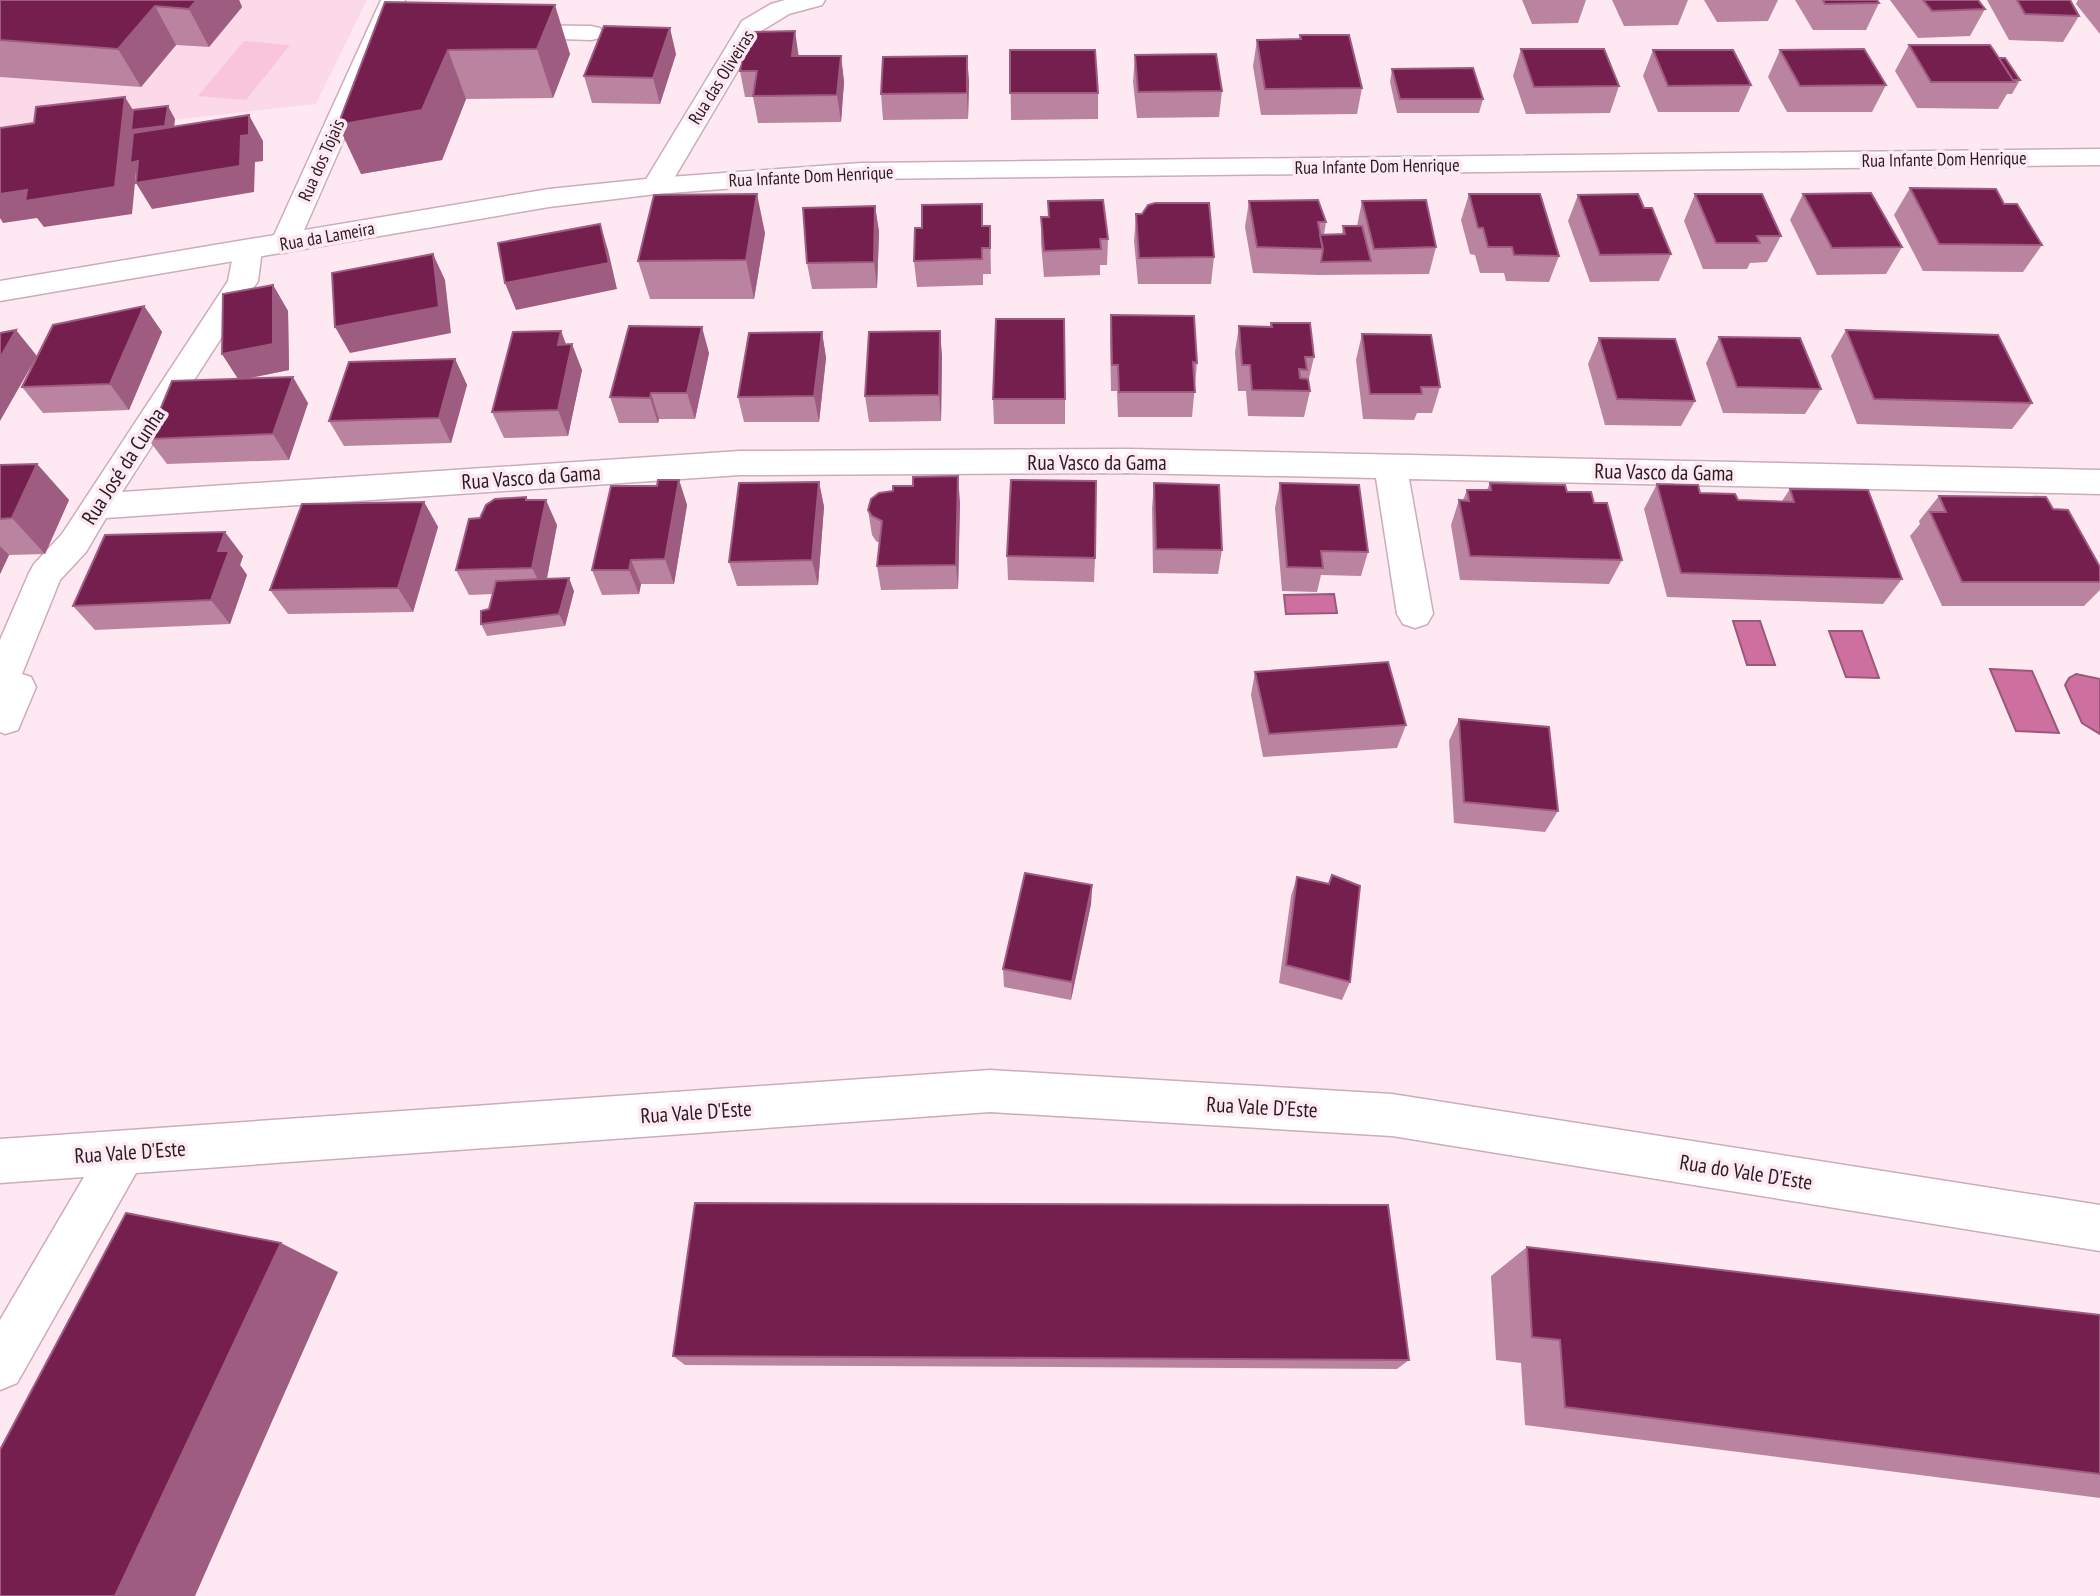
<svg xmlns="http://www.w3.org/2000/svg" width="2100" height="1596" viewBox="0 0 2100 1596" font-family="'PT Sans Narrow',sans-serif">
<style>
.built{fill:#fcd9e8}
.green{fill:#f8c5dc}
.water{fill:#ce709f;stroke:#9c5779;stroke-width:2}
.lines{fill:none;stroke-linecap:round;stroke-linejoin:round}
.minor-casing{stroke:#cdabba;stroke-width:3}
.major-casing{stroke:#cdabba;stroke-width:3}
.minor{fill:#fff;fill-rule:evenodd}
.major{fill:#fff;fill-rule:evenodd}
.wall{fill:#ba84a0}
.shaded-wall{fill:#9e5c80}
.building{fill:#751f4f;stroke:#9e5c80;stroke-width:2}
.labels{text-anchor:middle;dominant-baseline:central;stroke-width:7;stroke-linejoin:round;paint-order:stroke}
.far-street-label{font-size:18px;fill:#281c21;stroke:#fee9f2}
.street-label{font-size:21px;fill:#281c21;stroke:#fee9f2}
</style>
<rect width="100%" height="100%" fill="#fee9f2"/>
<path class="built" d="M0 0H367L316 104 0 139Z"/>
<path class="green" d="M244 41 290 45 246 100 198 96Z"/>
<g class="water">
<path d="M1334 594 1337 613 1286 614 1284 595Z"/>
<path d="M1733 621H1760L1775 665H1747Z"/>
<path d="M1829 631H1862L1879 678 1846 677Z"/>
<path d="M1990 669 2032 671 2059 733 2016 731Z"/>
<path d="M2076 674 2100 679V734L2082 723 2065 685 2069 678Z"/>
</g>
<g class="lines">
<g class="minor-casing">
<g id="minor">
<path d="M381 0H405L298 244 294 250 284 253 274 250 270 244Z"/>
<path d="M785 0H825L822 5 789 14 761 31 666 192 656 194 646 192 642 186 742 21 771 4Z"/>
<path d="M511 25 591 26 600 28 603 33 600 38 591 40 502 37 499 32 502 27Z"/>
<path d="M248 241 258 244 262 250 258 281 122 492 740 451 1128 449 2100 470V494L1409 479 1433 614 1427 624 1415 628 1403 624 1397 614 1376 478 1128 473 740 475 106 518 86 552 60 580 22 674 31 677 36 687 18 730 5 734 0 732V640L29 573 34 564 62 534 228 281 234 250 238 244Z"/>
<path d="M990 1070 1392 1094 2100 1205V1251L1392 1136 990 1112 136 1173 17 1383 0 1390V1320L84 1177 0 1183V1139Z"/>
</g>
</g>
<g class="major-casing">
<path id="major" d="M2100 149V165L861 179 656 194 549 207 0 301V281L549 189 656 178 861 163Z"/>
</g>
<use href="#minor" class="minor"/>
<use href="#major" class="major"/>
</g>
<g class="wall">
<path d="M0 0H239L242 7 209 47 176 45 141 87 0 77Z"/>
<path d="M1522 0H1586L1578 23 1532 24Z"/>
<path d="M1612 0H1688L1678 25 1624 26Z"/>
<path d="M1704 0H1778L1768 21 1717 22Z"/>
<path d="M1795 0H1877L1879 3 1866 30H1813Z"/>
<path d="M1890 0H1978L1985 9 1970 36 1918 38Z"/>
<path d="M1987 0H2070L2079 16 2063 42 2009 40Z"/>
<path d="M2078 0H2100V34L2076 4Z"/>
<path d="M385 2 570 54 553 98 466 99 442 160 361 174Z"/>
<path d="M1300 35 1362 88 1357 114 1261 115 1253 66 1257 40 1299 39Z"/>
<path d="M1909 45 1999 58 2020 80 2012 94H2007L1998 109 1917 108 1895 71Z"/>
<path d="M1521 49 1619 86 1610 113 1526 114 1513 76Z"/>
<path d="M1010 50 1098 93V119L1011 120Z"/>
<path d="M1653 50 1751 85 1739 112H1658L1643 76Z"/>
<path d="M1780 50 1886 85 1872 112H1787L1768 77Z"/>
<path d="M676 54 660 104 592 103 584 76Z"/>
<path d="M1135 55 1222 91 1219 117 1137 118 1133 82Z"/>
<path d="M799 56H841L844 82 841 122 758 123 753 97H745L740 71Z"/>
<path d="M967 56 969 82 968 119 883 120 881 94Z"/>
<path d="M1392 69 1483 99 1479 113H1397L1390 82Z"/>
<path d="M1910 188 2004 204 2042 245 2023 272 1923 271 1894 215Z"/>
<path d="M1469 194 1559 256 1549 282 1506 281 1504 273H1480L1475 255 1470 254 1461 220Z"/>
<path d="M1695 194 1781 236 1767 262 1750 263 1747 269H1703L1684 221Z"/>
<path d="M1803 194 1902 247 1886 274 1817 275 1790 220Z"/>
<path d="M1578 195 1644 208 1671 254 1659 281 1590 282 1568 221Z"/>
<path d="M1048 201 1108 239 1107 265H1100V275L1044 277 1041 244V217H1048Z"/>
<path d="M1249 201 1326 222 1324 235 1342 234 1343 226H1357L1362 201 1436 247 1429 274 1318 275 1253 273 1245 227Z"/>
<path d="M875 206 879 232 877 288 812 289 807 263Z"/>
<path d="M1136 214 1214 257 1211 284H1138L1134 241Z"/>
<path d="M983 226H990L991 274H983V285L917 287 914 261Z"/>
<path d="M765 233 754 299H650L638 261Z"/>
<path d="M273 285 288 311 289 370 245 379 308 403 289 460 167 464 148 439 238 379 222 354Z"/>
<path d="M144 306 162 332 129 410 43 413 22 387Z"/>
<path d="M1111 315 1197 363 1192 417H1118L1117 391H1111L1110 341Z"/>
<path d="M1271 323 1314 357 1308 383 1310 391 1304 417 1248 416 1246 391H1238L1235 352 1239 326 1270 327Z"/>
<path d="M1846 330 2032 403 2012 429 1857 424 1831 356Z"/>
<path d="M561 331 566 345 582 370 568 436 504 438 492 412Z"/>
<path d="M940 331 942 357 941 421 869 422 865 396Z"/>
<path d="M822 332 826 358 819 422H744L738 397Z"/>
<path d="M1362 334 1440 387 1432 413H1417L1414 420 1363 419 1356 360Z"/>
<path d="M1719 337 1821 389 1805 414 1723 413 1706 363Z"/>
<path d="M1599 338 1695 401 1681 426 1605 425 1588 364Z"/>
<path d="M709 353 695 419H659L658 423H619L610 397Z"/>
<path d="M455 359 467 385 451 443 344 446 329 421Z"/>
<path d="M993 399H1065V424H994Z"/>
<path d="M37 464 69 500 45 554 9 555 0 574V465Z"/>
<path d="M679 480 687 505 674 584H641L639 594 602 595 592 570 657 486Z"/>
<path d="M819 482 824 507 818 585 737 586 729 562Z"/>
<path d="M1154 483 1222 550 1218 574 1153 573 1152 508Z"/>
<path d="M1280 483 1368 552 1361 576 1321 575 1317 592 1282 591 1275 508Z"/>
<path d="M1490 483 1567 492 1594 503 1622 560 1609 584 1460 580 1451 525 1459 500H1463L1467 490H1487Z"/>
<path d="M1657 484 1738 500 1782 501 1790 489 1902 579 1883 604 1667 597 1644 509Z"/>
<path d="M1939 496 2053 509 2100 567V590L2084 606H1942L1910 536 1920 524 1919 521Z"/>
<path d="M528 500 557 525 547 579 574 591 565 626 487 636 481 624 489 609 493 594 469 595 456 570 480 518Z"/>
<path d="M424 502 438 527 413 612 288 614 270 590Z"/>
<path d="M960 502 958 589 881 590 877 566 880 543 876 541 872 535 868 510Z"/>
<path d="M243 556 240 565 247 575 230 624 95 630 73 606Z"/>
<path d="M1007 556 1095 558 1094 582 1008 580Z"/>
<path d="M1255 672 1406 725 1397 748 1263 757 1251 695Z"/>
<path d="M1459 719 1558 811 1545 832 1454 823 1449 741Z"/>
<path d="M1332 875 1350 982 1342 1000 1279 983 1291 896 1297 877 1329 884Z"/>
<path d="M1092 885 1091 904 1071 1000 1004 987 1003 969Z"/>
<path d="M1527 1247 2100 1315V1498L1525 1425 1521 1363 1496 1360 1491 1276Z"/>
<path d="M673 1356 1409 1360 1397 1369 685 1365Z"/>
</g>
<g class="shaded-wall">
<path d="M197 0H239L242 7 209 47 189 9Z"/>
<path d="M555 5 570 54 553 98 537 49Z"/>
<path d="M155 6 176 45 141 87 118 49Z"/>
<path d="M670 28 676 54 660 104 653 78Z"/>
<path d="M795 31 799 58 792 56Z"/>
<path d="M448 50 466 99 442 160 361 174 338 125Z"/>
<path d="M841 56 844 82 841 122 837 95Z"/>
<path d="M967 56 969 82 968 119 967 93Z"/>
<path d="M125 97 141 123 168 106 175 119 173 139 241 136 249 115 263 141V161L255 162 254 192 152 209 136 183 142 182 136 172 132 214 44 227 37 218 3 223 0 218V194Z"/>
<path d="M757 194 765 233 754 299 746 260Z"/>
<path d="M875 206 879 232 877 288 874 262Z"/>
<path d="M600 224 608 250 617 289 516 310 505 283Z"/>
<path d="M433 254 445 280 451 333 350 353 335 327Z"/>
<path d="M273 285 288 311 289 370 239 380 222 354Z"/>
<path d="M144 306 162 332 129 410 110 384Z"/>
<path d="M702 327 709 353 695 419 687 393Z"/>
<path d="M16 330 37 356 0 421V358Z"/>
<path d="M561 331 570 355 572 344 582 370 568 436 558 410V345Z"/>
<path d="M940 331 942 357 941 421 939 395Z"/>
<path d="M822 332 826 358 819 422 814 396Z"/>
<path d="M455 359 467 385 451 443 439 418Z"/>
<path d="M293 377 308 403 289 460 273 434Z"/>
<path d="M651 393 659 419 658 423 650 398Z"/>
<path d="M37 464 69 500 45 554 12 518Z"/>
<path d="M958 476 960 502 958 589 956 565Z"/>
<path d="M679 480 687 505 674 584 665 559Z"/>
<path d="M819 482 824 507 818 585 812 560Z"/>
<path d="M546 500 557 525 544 592 532 568Z"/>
<path d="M424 502 438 527 413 612 398 588Z"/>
<path d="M225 532 243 556 240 565 247 575 230 624 211 600 218 551Z"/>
<path d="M0 546 9 555 0 574Z"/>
<path d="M631 560 641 584 639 594 629 570Z"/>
<path d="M569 578 574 591 565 626 559 614Z"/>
<path d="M1092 885 1091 904 1071 1000 1072 982Z"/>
<path d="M281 1243 338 1272 195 1596H115Z"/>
</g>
<g class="building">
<path d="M0 0H197L189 9 155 6 118 49 0 40Z"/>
<path d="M1823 0H1877L1879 3 1825 4Z"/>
<path d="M1923 0H1978L1985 9 1932 11Z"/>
<path d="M2017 0H2070L2079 16 2025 14Z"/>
<path d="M385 2 555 5 537 49 448 50 422 110 338 125Z"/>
<path d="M604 26 670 28 653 78 584 76Z"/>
<path d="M795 31 792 56H841L837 95 753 96 757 71H740L747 32Z"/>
<path d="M1300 35H1349L1362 88 1265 89 1257 40 1301 39Z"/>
<path d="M1909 45H1990L2015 82H1931Z"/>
<path d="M1521 49H1604L1619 86 1534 87Z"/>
<path d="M1864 49 1886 85 1800 86 1780 50Z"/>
<path d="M1010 50H1095L1098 93H1010Z"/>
<path d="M1653 50H1733L1751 85 1668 86Z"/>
<path d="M1216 54 1222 91 1138 92 1135 55Z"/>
<path d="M967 56V93L881 94 883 57Z"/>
<path d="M1999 58H2005L2020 80H2013Z"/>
<path d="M1473 68 1483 99H1400L1392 69Z"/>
<path d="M125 97 115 187 25 201 27 190 0 194V128L34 123 36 107Z"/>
<path d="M168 106 165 126 131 130 133 110Z"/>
<path d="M249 115V135L241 136 240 166 136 183 138 161 130 163 133 133Z"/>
<path d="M1910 188 1996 189 2004 204H2017L2042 245 1939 244Z"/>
<path d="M1871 193 1902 247 1832 248 1803 194Z"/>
<path d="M757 194 746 260 638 261 654 195Z"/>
<path d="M1469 194H1540L1559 256 1514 255 1512 247H1488L1483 228H1478Z"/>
<path d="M1638 194 1644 208H1652L1671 254 1600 255 1578 195Z"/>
<path d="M1695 194H1762L1781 236H1757L1760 243H1716Z"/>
<path d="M1103 200 1108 239H1100L1101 249 1044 251 1041 217H1049L1048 201Z"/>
<path d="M1318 200 1326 222H1318L1323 249 1257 247 1249 201Z"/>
<path d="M1426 200 1436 247 1374 249 1362 201Z"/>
<path d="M1155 203H1209L1214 257 1139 258 1136 214H1142L1148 205Z"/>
<path d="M982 204V226H990V248H982V259L914 261 915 228H922V205Z"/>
<path d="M875 206 874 262 807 263 803 208Z"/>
<path d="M600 224 609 263 505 283 498 243Z"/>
<path d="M1343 226H1362L1371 261 1321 262 1323 249 1320 235 1345 234Z"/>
<path d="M433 254 439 307 335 327 332 273Z"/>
<path d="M273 285V344L222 354 223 294Z"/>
<path d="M144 306 110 384 22 387 53 325Z"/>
<path d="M1111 315 1194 316 1197 363 1193 362 1195 392H1119L1118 365H1112Z"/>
<path d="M996 319H1064L1065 399H993Z"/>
<path d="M1271 323H1310L1314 357H1305L1307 370 1299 369 1300 378 1308 379 1310 391 1252 390 1250 365H1242L1239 326 1272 327Z"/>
<path d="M629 326 702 327 687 393H651L650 398 610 397Z"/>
<path d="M16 330 0 358V333Z"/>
<path d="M1846 330 1998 335 2032 403 1874 399Z"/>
<path d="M561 331 558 345 572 344 558 410 492 412 513 332Z"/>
<path d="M940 331 939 395 865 396 869 332Z"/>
<path d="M822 332 814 396 738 397 749 333Z"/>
<path d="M1362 334 1431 335 1440 387H1421L1422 394H1370Z"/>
<path d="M1719 337 1800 338 1821 389 1737 387Z"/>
<path d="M1599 338 1675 339 1695 401 1617 399Z"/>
<path d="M455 359 439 418 329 421 349 362Z"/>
<path d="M293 377 273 434 148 439 172 381Z"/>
<path d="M37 464 12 518 0 519V465Z"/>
<path d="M958 476 956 565 877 566 882 521 872 516 868 510 871 499 879 493 893 491V486H913V477Z"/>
<path d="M658 480H679L665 559 631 560 629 570H592L611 486H657Z"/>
<path d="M1011 480 1096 481 1095 558 1007 556Z"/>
<path d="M819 482 812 560 729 562 739 483Z"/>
<path d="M1154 483 1219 485 1222 550 1156 549Z"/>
<path d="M1280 483 1359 485 1368 552 1321 551 1323 568 1287 567Z"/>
<path d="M1490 483 1565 485 1567 492H1591L1594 503H1607L1622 560 1470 556 1459 500 1469 501 1467 490H1491Z"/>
<path d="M1657 484 1698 485 1700 493 1735 494 1738 500 1794 502 1790 489 1868 490 1902 579 1681 573Z"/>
<path d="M1939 496 2046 497 2053 509 2068 510 2100 567V582H1962L1930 512H1946Z"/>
<path d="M526 497V500H546L532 568 456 570 469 519 480 518 486 505 495 499Z"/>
<path d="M424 502 398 588 270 590 302 504Z"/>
<path d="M225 532 218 551H229L211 600 73 606 105 535Z"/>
<path d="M569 578 559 614 481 624V611L489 609 496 581Z"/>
<path d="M1388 662 1406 725 1269 734 1255 672Z"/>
<path d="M1459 719 1549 727 1558 811 1464 802Z"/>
<path d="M1025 873 1092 885 1072 982 1003 969Z"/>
<path d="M1332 875 1360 886 1350 982 1286 965 1297 877 1329 884Z"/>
<path d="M695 1203 1388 1205 1409 1360 673 1356Z"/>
<path d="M126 1213 281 1243 115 1596H0V1450Z"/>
<path d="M1527 1247 2100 1315V1474L1565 1407 1560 1340 1532 1337Z"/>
</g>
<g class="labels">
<g class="far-street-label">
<text transform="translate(721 77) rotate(-58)">Rua das Oliveiras</text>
<text transform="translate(1944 159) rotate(-1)">Rua Infante Dom Henrique</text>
<text transform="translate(321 160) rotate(-66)">Rua dos Tojais</text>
<text transform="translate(1377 166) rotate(-1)">Rua Infante Dom Henrique</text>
<text transform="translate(811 176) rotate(-3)">Rua Infante Dom Henrique</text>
<text transform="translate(327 236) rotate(-10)">Rua da Lameira</text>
</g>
<g class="street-label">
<text x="1097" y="462">Rua Vasco da Gama</text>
<text transform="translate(123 466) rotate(-57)">Rua José da Cunha</text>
<text transform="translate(1664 472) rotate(1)">Rua Vasco da Gama</text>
<text transform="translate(531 477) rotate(-4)">Rua Vasco da Gama</text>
<text transform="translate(1262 1107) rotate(3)">Rua Vale D'Este</text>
<text transform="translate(696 1112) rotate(-4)">Rua Vale D'Este</text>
<text transform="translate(130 1152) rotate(-4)">Rua Vale D'Este</text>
<text transform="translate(1746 1172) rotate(9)">Rua do Vale D'Este</text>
</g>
</g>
</svg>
